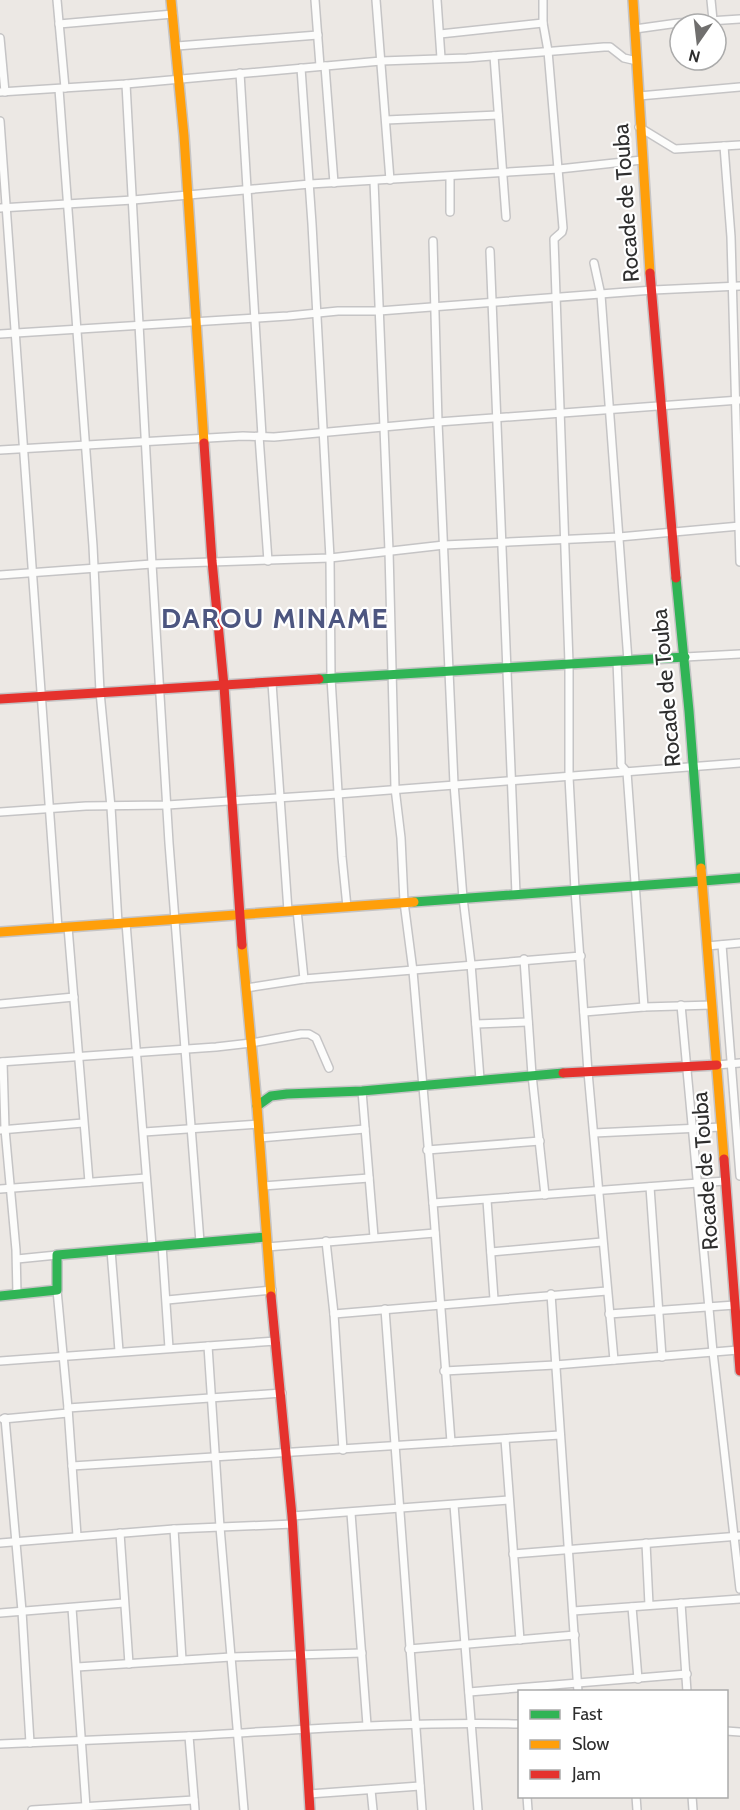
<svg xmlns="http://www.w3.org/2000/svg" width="740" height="1810" viewBox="0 0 740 1810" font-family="Cabin,sans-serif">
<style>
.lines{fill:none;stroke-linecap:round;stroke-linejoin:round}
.street-casing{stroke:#c5c4c5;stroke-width:10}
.fast-casing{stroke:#c5c4c5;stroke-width:12}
.slow-casing{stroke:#c5c4c5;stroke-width:12}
.jam-casing{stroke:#c5c4c5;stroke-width:12}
.street{stroke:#fcfcfb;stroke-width:7}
.fast{stroke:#30b455;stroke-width:9}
.slow{stroke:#ff9f0a;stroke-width:9}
.jam{stroke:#e5322d;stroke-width:9}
.labels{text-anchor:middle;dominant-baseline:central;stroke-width:4.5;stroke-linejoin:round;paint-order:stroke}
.street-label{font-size:22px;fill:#2e2e2e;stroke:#fff}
.district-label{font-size:28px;font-weight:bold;letter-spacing:1.5px;fill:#4d5680;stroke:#fff}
</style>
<rect width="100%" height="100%" fill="#ece8e4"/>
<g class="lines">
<g class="street-casing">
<g id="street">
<path d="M57 0 65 88"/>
<path d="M315 0 320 66"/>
<path d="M376 0 390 180"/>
<path d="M437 0 441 58"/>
<path d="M543 0V23L548 51 563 228 562 232 554 239 569 663V777L575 890 588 1072 614 1360"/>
<path d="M711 0 713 20"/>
<path d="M59 24 173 14"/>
<path d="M635 29 678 23 740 19"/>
<path d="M440 34 543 23"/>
<path d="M0 38 5 92"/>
<path d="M177 46 318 35"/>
<path d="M494 56 506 217"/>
<path d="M325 66 334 183"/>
<path d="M301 68 312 224 330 558 331 678 342 857 347 907"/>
<path d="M240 73 262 436"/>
<path d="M126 84 152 564 169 843 200 1242"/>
<path d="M59 89 93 546 100 692 111 807 118 923"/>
<path d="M0 92 126 84 381 61 467 58 604 47H610L624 58 637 61"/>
<path d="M639 96 740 87"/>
<path d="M386 120 498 115"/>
<path d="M0 121 58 928"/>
<path d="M639 127 675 149 740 145"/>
<path d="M724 146 731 237 740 562"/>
<path d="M450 177V212"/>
<path d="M374 181 389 551 395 788 401 838 404 902 413 971 433 1203 451 1442"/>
<path d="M0 208 133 200 310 184 559 169 642 160"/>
<path d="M433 241 438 422 454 784 463 898 471 964 480 1079"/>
<path d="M490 251 516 894"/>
<path d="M594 263 601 295 628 661"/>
<path d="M0 334 288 316 338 311H379L653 290 740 286"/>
<path d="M259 436 268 561"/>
<path d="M0 450 243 436 274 437 438 422 740 400"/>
<path d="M0 575 152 564 330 558 444 545 619 537 740 526"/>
<path d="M685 657 740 654"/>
<path d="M617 661 621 758V765L627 772 644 1007"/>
<path d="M272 683 288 911"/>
<path d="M0 812 86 806 167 805 338 794 740 763"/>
<path d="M297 910 304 979"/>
<path d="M126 923 152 1246"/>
<path d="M68 927 89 1182"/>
<path d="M722 945 740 1176"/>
<path d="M707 946 740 943"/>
<path d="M524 959 532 1075 545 1195"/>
<path d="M246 988 304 979 581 956"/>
<path d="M0 1004 74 997"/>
<path d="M681 1005 713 1352 740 1589"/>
<path d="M584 1012 644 1007 712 1005"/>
<path d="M476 1024 528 1022"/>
<path d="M0 1062 216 1047 251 1043 301 1034H309L316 1038 329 1068"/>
<path d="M3 1062 5 1129 16 1250 17 1294"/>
<path d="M717 1065 740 1063"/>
<path d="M362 1091 374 1237"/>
<path d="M0 1130 83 1123"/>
<path d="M144 1132 258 1124"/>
<path d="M594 1133 722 1127"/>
<path d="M259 1138 365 1129"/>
<path d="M427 1150 540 1141"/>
<path d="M263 1186 369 1178"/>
<path d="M650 1187 662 1357"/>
<path d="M0 1189 146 1178"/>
<path d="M487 1200 494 1299"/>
<path d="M433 1203 725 1181"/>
<path d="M326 1241 334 1314 343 1450"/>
<path d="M162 1245 169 1348"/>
<path d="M267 1247 435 1233"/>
<path d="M111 1250 119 1351"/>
<path d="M491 1252 602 1242"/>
<path d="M17 1259 57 1255"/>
<path d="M57 1290 68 1408 77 1536"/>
<path d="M551 1294 578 1692"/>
<path d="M167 1300 272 1290"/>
<path d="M385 1309 422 1810"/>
<path d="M334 1314 607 1291"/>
<path d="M609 1314 735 1305"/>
<path d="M208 1346 220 1527 244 1810"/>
<path d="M0 1361 276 1341"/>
<path d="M444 1371 555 1365 738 1350"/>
<path d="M68 1408 282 1393"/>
<path d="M5 1418 22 1611 30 1743"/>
<path d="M3 1419 68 1413"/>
<path d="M505 1439 520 1640"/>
<path d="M72 1466 560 1435"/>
<path d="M454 1505 478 1810"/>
<path d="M351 1513 367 1725"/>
<path d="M292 1516 509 1500"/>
<path d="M174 1529 182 1660"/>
<path d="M120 1533 129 1664"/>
<path d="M0 1543 174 1529 293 1524"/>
<path d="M646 1543 649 1605"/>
<path d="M513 1554 740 1536"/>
<path d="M681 1603 687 1692"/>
<path d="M632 1607 638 1679"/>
<path d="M72 1608 86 1807"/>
<path d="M573 1611 740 1599"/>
<path d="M0 1613 124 1603"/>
<path d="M409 1649 575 1635"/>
<path d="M77 1667 231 1657 362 1653"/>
<path d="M469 1692 687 1674"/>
<path d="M726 1731 740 1732"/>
<path d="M189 1736 195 1810"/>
<path d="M0 1744C62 1741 125 1739 187 1736 298 1730 408 1721 520 1724"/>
<path d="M371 1790 373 1810"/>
<path d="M309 1794 420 1786"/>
<path d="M527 1796 528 1810"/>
<path d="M636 1796 637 1810"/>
<path d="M692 1796 693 1810"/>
<path d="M32 1810 194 1800"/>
</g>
</g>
<g class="fast-casing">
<g id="fast">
<path d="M676 578 689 711 701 868"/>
<path d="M319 679 685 657"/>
<path d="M703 881 740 878"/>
<path d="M414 902 703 881"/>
<path d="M257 1106 271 1096 287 1094 362 1091 563 1073"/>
<path d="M0 1296 57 1290V1255L266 1237"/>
</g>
</g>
<g class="slow-casing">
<g id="slow">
<path d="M171 0 184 136 204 443"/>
<path d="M633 0 650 273"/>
<path d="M701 868 724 1159"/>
<path d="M0 932 414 902"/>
<path d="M242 945 257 1106 271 1296"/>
</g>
</g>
<g class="jam-casing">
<g id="jam">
<path d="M650 273 676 578"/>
<path d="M204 443 212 561 224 686 242 945"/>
<path d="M0 699 319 679"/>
<path d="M563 1073 717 1065"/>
<path d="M724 1159 740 1371"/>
<path d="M271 1296 292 1516 310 1810"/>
</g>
</g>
<use href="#street" class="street"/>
<use href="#fast" class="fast"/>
<use href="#slow" class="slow"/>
<use href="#jam" class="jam"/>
</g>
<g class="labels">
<g class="street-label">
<text transform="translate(626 203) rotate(-94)">Rocade de Touba</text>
<text transform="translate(666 688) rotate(-95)">Rocade de Touba</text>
<text transform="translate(705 1171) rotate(-94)">Rocade de Touba</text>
</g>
<g class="district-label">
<text x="275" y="618">DAROU MINAME</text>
</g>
</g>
<rect x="518" y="1690" width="210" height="108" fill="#ffffff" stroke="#ababab" stroke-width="1.5"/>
<rect x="530" y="1710" width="30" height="9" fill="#30b455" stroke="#ababab" stroke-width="1.5"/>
<text x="572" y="1720" font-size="18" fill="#2e2e2e">Fast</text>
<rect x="530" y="1740" width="30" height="9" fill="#ff9f0a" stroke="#ababab" stroke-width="1.5"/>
<text x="572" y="1750" font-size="18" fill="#2e2e2e">Slow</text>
<rect x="530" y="1770" width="30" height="9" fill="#e5322d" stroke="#ababab" stroke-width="1.5"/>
<text x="572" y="1780" font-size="18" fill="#2e2e2e">Jam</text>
<g transform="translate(698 42) rotate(194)"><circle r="28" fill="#ffffff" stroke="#ababab" stroke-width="1.5"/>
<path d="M0-4.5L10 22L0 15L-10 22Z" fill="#706f6e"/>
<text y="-9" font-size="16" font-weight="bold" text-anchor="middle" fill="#2e2e2e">N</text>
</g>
</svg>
